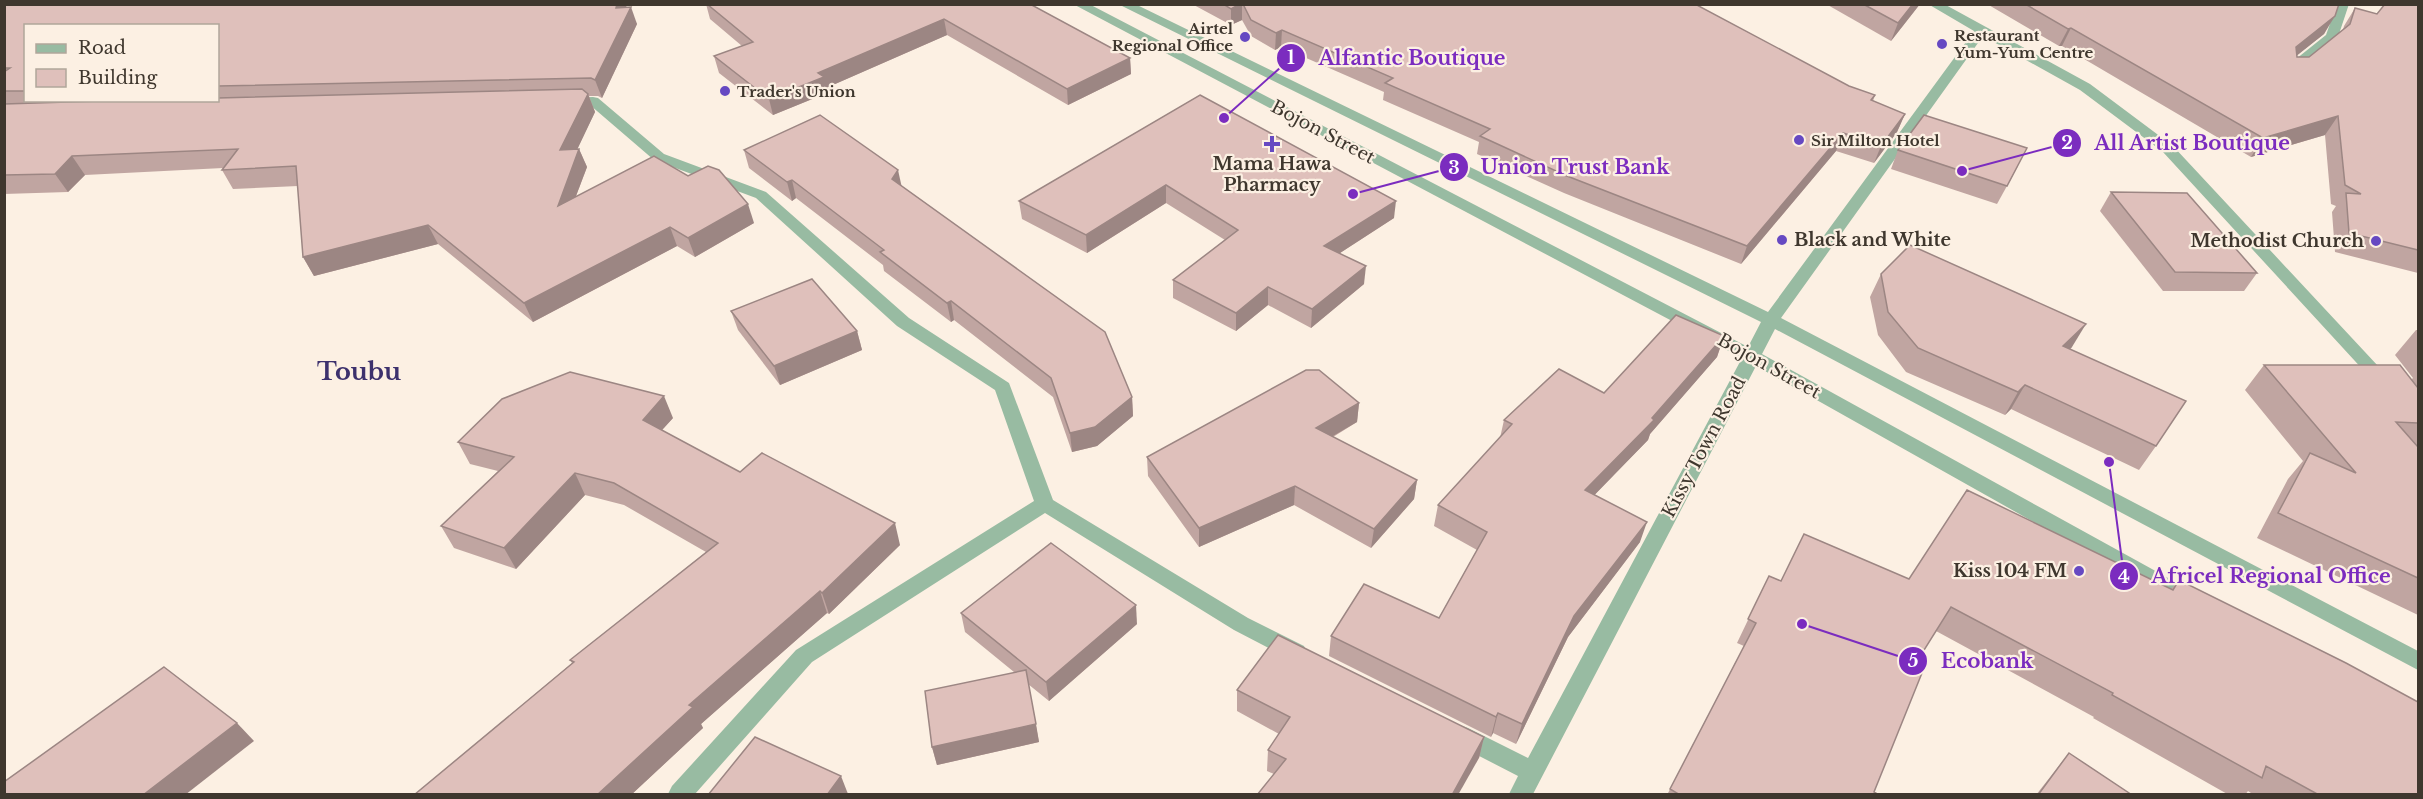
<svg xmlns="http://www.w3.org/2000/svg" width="2423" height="799" viewBox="0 0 2423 799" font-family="'Libre Baskerville',serif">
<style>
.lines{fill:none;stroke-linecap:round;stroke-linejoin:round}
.minor{fill:#98bba2;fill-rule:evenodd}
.wall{fill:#c0a5a1;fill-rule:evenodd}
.shaded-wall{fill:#9c8683}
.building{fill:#dfc0bb;stroke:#9c8683;stroke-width:1.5}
.poi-dot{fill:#6649c2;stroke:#fcf0e3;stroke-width:2}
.labels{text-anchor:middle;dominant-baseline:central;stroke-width:4.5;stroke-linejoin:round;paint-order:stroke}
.far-poi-label{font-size:15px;font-weight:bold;fill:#3f372e;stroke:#fcf0e3;text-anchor:start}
.street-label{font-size:18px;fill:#3f372e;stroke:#fcf0e3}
.poi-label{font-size:18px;font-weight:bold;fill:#3f372e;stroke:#fcf0e3;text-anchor:end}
.district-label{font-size:24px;font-weight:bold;fill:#3d316d;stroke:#fcf0e3}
.leader{fill:none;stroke:#7b2cbf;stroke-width:2}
.callout-dot{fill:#7b2cbf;stroke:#fcf0e3;stroke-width:2}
.mark-label{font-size:18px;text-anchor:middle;font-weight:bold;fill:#fff}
.callout-label{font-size:20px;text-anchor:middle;font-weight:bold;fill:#7b2cbf;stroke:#fcf0e3;stroke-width:4.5;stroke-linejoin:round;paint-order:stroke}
</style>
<rect width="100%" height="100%" fill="#fcf0e3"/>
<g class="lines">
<g class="minor">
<path d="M1073 4H1089L1748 347 1761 322 1118 4H1135L1768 312 1974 31 1928 4H1944L2090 84 2173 146 2392 381 2389 385H2377L2163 152 2080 90 1983 36 1781 318 2418 651V670L1775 329 1762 354 2190 590 2193 596 2190 602 2183 604 2176 602 1756 366 1533 794H1509L1518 776 1452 742 1449 735 1452 728 1460 725 1468 728 1528 758 1742 358Z"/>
<path d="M2337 4H2349L2337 40 2296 73H2286V67L2326 35Z"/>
<path d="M593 97 598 98 664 154 766 192 909 318 1009 383 1053 500 1248 618 1304 646 1307 652 1304 658 1296 661 1288 658 1234 630 1045 513 812 662 695 794H668L672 786 796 650 1034 501 995 390 897 326 756 198 654 160 590 105 567 106 560 102 567 98Z"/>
</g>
</g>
<g class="wall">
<path d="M706 4H1030L1130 58 1131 74 1068 105 947 35 826 88 827 93 773 115 719 73 714 56 742 46 710 19Z"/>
<path d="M1192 4H1695L1849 86 1875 95 1873 101 1905 114 1897 132 1874 163 1836 151 1741 264 1564 193 1477 154 1479 142 1383 100 1384 92 1281 47 1275 50 1251 36 1242 20 1231 25Z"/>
<path d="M1826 4H1920L1891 41Z"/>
<path d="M1987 4H2339L2324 34 2297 55V57H2309L2343 30 2344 26 2355 8 2377 14 2418 4V273L2335 252 2332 212 2336 206 2331 204 2325 135 2251 157 2062 46H2059Z"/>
<path d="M4 6 626 7 637 24 602 98 598 96H589L595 112 577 149H579L587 167 576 196 754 223 695 257 677 246 533 322 438 244 314 276 303 257 298 186 233 189 222 170 223 168 85 175 68 192 4 194ZM26 26H218V100H26Z"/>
<path d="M1200 95 1394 218 1340 253 1364 284 1311 328 1268 305 1236 331 1173 298V280L1225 240 1166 203 1087 253 1022 219 1019 201Z"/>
<path d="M744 150 902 186 1132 397 1133 416 1097 446 1072 452 1053 397 954 320 951 322 884 271 883 265 796 198 792 201 749 168Z"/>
<path d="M1898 150 2018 166 1997 204 1891 169Z"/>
<path d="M2111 192 2257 273 2244 291H2163L2100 211Z"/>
<path d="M1881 274 2072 347 2070 349 2156 446 2139 470 2011 409 2005 415 1906 372 1878 335 1870 297Z"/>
<path d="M731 311 857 331 862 350 780 385 738 330Z"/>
<path d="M2416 330H2418V615L2257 538 2288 479 2303 461 2245 390 2264 365 2412 379 2413 378 2395 355Z"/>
<path d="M1724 336 1717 357 1650 434 1648 440 1594 495 1640 542 1568 637 1516 744 1493 733 1491 737 1329 656 1331 636 1439 618 1477 550 1434 526 1438 505 1500 438 1504 420 1604 393Z"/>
<path d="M1359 403 1357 422 1333 437 1417 480 1414 499 1371 548 1294 505 1199 547 1148 476 1147 457Z"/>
<path d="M673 418 662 430 740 472 900 545 829 614 827 613 701 724 703 728 631 795H414L572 663 570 660 706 552 624 505 585 495 516 569 454 548 441 526 498 471 470 464 458 442Z"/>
<path d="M1769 576 1781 581 1909 579 2171 589 2179 580 2418 795H2254L2248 791 2245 795H2229L2093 718 2094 717 1936 631 1919 658 1874 792 1879 795H1667L1744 646 1737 643Z"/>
<path d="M961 613 1137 624 1049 701 1028 684 1039 742 937 765 932 747 1014 672 965 632Z"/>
<path d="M1237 690 1484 737 1479 758 1274 774 1267 771 1268 750 1279 734 1237 711Z"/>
<path d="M2069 753 2132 795H2036Z"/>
</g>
<g class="shaded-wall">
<path d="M617 4H627L622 25 616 8Z"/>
<path d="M1240 4H1242V20L1231 25V9Z"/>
<path d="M1913 4H1920L1891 41 1898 23Z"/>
<path d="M631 7 637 24 602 98 595 80Z"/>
<path d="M2335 16 2324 34 2285 65 2296 47Z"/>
<path d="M944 19 947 35 826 88 827 93 773 115 769 99 818 73Z"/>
<path d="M2071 28 2062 46H2059L2068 29Z"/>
<path d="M1282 30 1281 47 1275 50 1276 33Z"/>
<path d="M1130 58 1131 74 1068 105 1067 89Z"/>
<path d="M588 94 595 112 568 169 560 150Z"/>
<path d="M1905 114 1897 132 1874 163 1881 146Z"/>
<path d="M2338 116 2325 135 2251 157 2263 138Z"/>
<path d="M1843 133 1836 151 1741 264 1747 246Z"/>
<path d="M579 149 587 167 565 225 558 206Z"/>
<path d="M72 156 85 175 68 192 55 174Z"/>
<path d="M898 170 902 188 892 179Z"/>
<path d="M792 180 796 198 792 201 787 182Z"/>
<path d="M1166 185V203L1087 253 1086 235Z"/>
<path d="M1396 201 1394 218 1323 264 1324 246Z"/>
<path d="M748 204 754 223 695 257 688 238Z"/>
<path d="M428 225 438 244 314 276 303 257Z"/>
<path d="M670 227 677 246 533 322 524 303Z"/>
<path d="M1366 266 1364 284 1311 328 1312 309Z"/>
<path d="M1268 287V305L1236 331V313Z"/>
<path d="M951 301 954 320 951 322 947 303Z"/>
<path d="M2086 324 2072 347 2050 370 2063 346Z"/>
<path d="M857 331 862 350 780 385 774 366Z"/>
<path d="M1724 336 1717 357 1650 434 1648 440 1579 511 1585 490 1652 418Z"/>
<path d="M2025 385 2011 409 2005 415 2018 392Z"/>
<path d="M664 396 673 418 652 441 643 420Z"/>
<path d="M1132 397 1133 416 1097 446 1072 452 1070 433Z"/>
<path d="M1359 403 1357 422 1314 447 1316 428Z"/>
<path d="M575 473 585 495 516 569 504 548Z"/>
<path d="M1417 480 1414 499 1371 548 1374 529Z"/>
<path d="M1295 486 1294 505 1199 547V528Z"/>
<path d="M1647 522 1640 542 1568 637 1516 744 1522 724 1574 616Z"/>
<path d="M895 523 900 545 829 614 822 593Z"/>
<path d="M820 591 827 613 701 724 703 728 631 795H597L689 705Z"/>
<path d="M1136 605 1137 624 1049 701 1046 682Z"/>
<path d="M1498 713 1493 733 1491 737 1496 717Z"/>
<path d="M237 723 254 741 185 795H143Z"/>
<path d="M1036 724 1039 742 937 765 932 747Z"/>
<path d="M1484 737 1479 758 1458 795H1452Z"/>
<path d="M841 776 848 794 847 795H827Z"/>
</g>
<g class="building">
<path d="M6 4H617L616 8 631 7 595 80 591 78 218 86V26H26V91H4V72L10 68H4V6Z"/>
<path d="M707 4H1030L1130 58 1067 89 944 19 818 73 824 77 769 99 714 56 753 42Z"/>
<path d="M1223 4H1240L1231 9Z"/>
<path d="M1243 4H1695L1849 86 1875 95 1871 100 1905 114 1881 146 1843 133 1747 246 1567 176 1480 136 1490 129 1385 83 1393 78 1282 30 1276 33 1251 20Z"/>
<path d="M1863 4H1913L1898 23Z"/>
<path d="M2025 4H2339L2335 16 2296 47 2297 57H2309L2350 24 2355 8 2377 14 2385 4H2418V250L2349 233 2346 193 2361 194 2345 185 2338 116 2263 138 2071 28 2068 29Z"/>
<path d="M582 89 588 94 560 150 579 149 558 206 654 156 688 176 708 166 719 170 748 204 688 238 670 227 524 303 428 225 303 257 296 166 222 170 238 149 72 156 55 174 4 175V104L133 100H218V98Z"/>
<path d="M1200 95 1396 201 1324 246 1366 266 1312 309 1268 287 1236 313 1173 280 1238 230 1166 185 1086 235 1019 201Z"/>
<path d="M820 115 898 170 892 179 1105 332 1132 397 1095 427 1070 433 1051 378 951 301 947 303 880 252 884 250 792 180 787 182 744 150Z"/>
<path d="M1924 115 2027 148 2007 186 1898 150Z"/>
<path d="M2111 192 2187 193 2257 273 2175 272Z"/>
<path d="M1910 245 2086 324 2063 346 2186 401 2156 446 2025 385 2018 392 1918 348 1888 312 1881 274Z"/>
<path d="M812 279 857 331 774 366 731 311Z"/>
<path d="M1676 315 1724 336 1652 418 1654 420 1585 490 1647 522 1574 616 1522 724 1498 713 1496 717 1331 636 1364 584 1439 618 1487 532 1438 505 1512 424 1504 420 1559 369 1604 393Z"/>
<path d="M2264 365H2400L2418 388V423L2396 422 2418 447V578L2278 513 2310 453 2356 473Z"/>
<path d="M1306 370H1319L1359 403 1316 428 1417 480 1374 529 1295 486 1199 528 1147 457Z"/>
<path d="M570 372 664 396 643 420 740 472 762 453 895 523 822 593 820 591 689 705 693 707 597 795H414L574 662 570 660 718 543 614 483 575 473 504 548 441 526 514 457 458 442 502 399Z"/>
<path d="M1967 490 2173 590 2179 580 2346 663 2418 702V795H2319L2266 766 2262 778 2112 695 2113 693 1951 607 1919 658 1926 663 1874 792 1879 795H1680L1670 789 1756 623 1748 619 1769 576 1781 581 1804 534 1909 579Z"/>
<path d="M1051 543 1136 605 1046 682 961 613Z"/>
<path d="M1278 635 1484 737 1452 795H1257L1286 759 1268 750 1290 717 1237 690Z"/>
<path d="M164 667 237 723 143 795 4 794V782Z"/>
<path d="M1026 670 1036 724 932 747 925 691Z"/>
<path d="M755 737 841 776 827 795H708Z"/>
<path d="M2069 753 2132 795H2038Z"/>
</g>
<g class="poi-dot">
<circle cx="1245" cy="37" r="6"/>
<circle cx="1942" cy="44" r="6"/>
<circle cx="725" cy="91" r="6"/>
<circle cx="1799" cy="140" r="6"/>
<path d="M1269 135h6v6h6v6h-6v6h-6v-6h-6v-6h6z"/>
<circle cx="1782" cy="240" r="6"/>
<circle cx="2376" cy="241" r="6"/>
<circle cx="2079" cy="571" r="6"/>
</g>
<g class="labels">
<g class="far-poi-label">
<text x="1233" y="28" text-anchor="end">Airtel<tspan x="1233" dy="17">Regional Office</tspan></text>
<text x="1954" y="35">Restaurant<tspan x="1954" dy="17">Yum-Yum Centre</tspan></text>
<text x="737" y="91">Trader's Union</text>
<text x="1811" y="140">Sir Milton Hotel</text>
</g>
<g class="street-label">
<text transform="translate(1323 132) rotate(28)">Bojon Street</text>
<text transform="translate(1769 366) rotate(29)">Bojon Street</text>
<text transform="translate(1704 447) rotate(-62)">Kissy Town Road</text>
</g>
<g class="poi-label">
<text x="1272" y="164" text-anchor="middle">Mama Hawa<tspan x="1272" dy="21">Pharmacy</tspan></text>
<text x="1794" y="240" text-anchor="start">Black and White</text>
<text x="2364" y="241">Methodist Church</text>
<text x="2067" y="571">Kiss 104 FM</text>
</g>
<g class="district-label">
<text x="359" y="371">Toubu</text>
</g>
</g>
<path class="leader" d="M1224 118L1291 58M1962 171L2067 143M1353 194L1454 167M2109 462L2124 576M1802 624L1913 661"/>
<g class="callout-dot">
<circle cx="1224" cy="118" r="6"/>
<circle cx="1962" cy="171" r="6"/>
<circle cx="1353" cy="194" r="6"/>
<circle cx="2109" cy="462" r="6"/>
<circle cx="1802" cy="624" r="6"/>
<circle cx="1291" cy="58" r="15"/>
<circle cx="2067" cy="143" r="15"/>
<circle cx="1454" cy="167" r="15"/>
<circle cx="2124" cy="576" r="15"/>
<circle cx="1913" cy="661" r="15"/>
</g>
<g class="mark-label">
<text x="1291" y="64">1</text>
<text x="2067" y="149">2</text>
<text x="1454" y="174">3</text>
<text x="2124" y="583">4</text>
<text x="1913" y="667">5</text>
</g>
<g class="callout-label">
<text x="1412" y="65">Alfantic Boutique</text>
<text x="2192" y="150">All Artist Boutique</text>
<text x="1575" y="174">Union Trust Bank</text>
<text x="2271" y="583">Africel Regional Office</text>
<text x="1987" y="668">Ecobank</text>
</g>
<rect width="2423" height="799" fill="none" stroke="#3f372e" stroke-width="12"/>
<rect x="24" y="24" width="195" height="78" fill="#fcf0e3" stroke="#b0a69b" stroke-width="1.5"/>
<rect x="36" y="44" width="30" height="9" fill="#98bba2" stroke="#b0a69b" stroke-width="1.5"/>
<text x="78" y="54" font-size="18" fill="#3f372e">Road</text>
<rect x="36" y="69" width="30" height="18" fill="#dfc0bb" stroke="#b0a69b" stroke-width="1.5"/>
<text x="78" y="84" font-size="18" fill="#3f372e">Building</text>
</svg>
